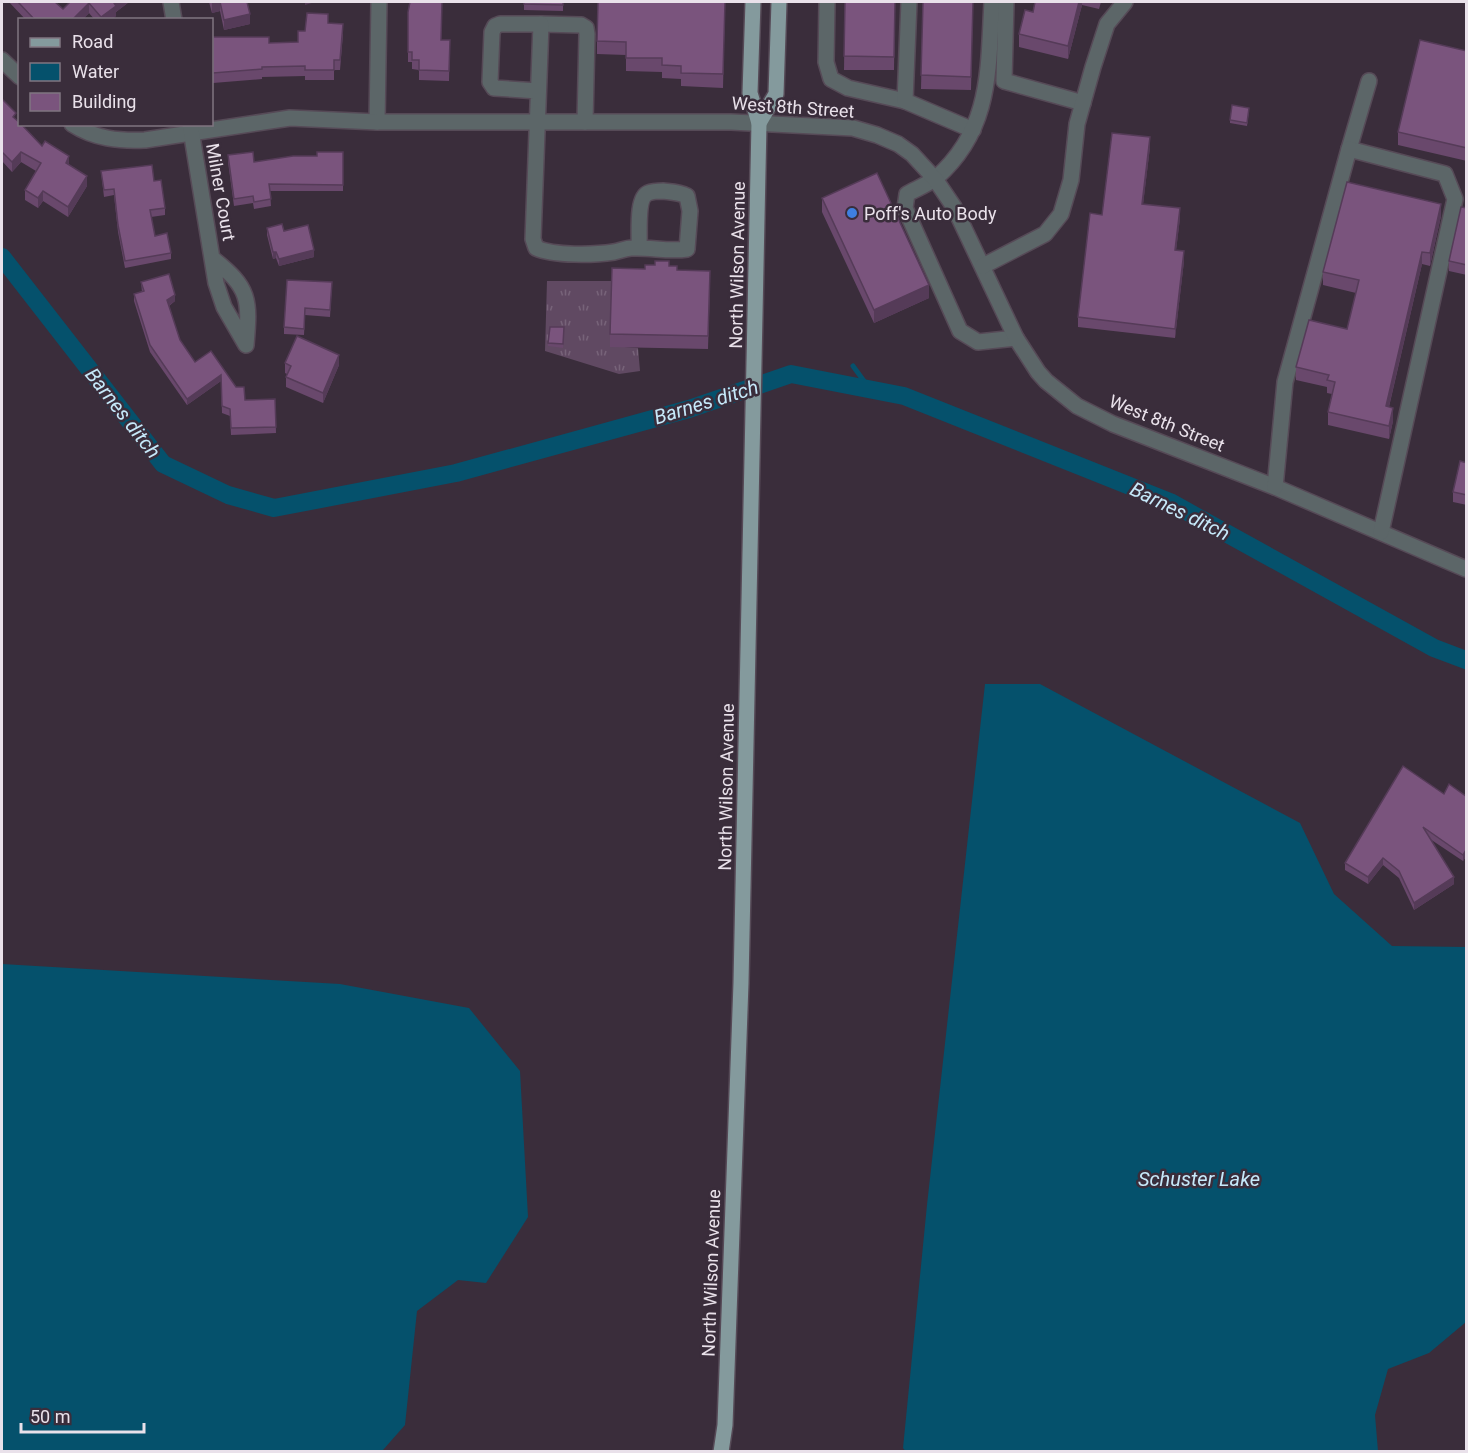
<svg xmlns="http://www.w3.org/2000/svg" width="1468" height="1453" viewBox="0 0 1468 1453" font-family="Roboto,sans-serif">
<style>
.grass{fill:url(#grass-tufts)}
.water{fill:#05516c}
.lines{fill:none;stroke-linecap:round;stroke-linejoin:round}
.stream{stroke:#05516c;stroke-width:5}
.canal{stroke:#05516c;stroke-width:18}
.minor-casing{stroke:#564a57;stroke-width:18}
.major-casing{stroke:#564a57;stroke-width:18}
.minor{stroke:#5c6668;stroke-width:15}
.major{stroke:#849a9d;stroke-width:15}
.wall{fill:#69486c}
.shaded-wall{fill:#553b58}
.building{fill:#7a547d;stroke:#553b58;stroke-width:1.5}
.shop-dot{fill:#3f7fe0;stroke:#3a2d3b;stroke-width:2}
.labels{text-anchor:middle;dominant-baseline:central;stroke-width:5;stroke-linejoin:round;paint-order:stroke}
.street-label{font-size:18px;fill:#e9e1ea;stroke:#3a2d3b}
.poi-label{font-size:18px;fill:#e9e1ea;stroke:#3a2d3b;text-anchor:start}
.water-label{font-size:20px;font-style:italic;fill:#c6e9fa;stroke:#3a2d3b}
</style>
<defs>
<pattern id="grass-tufts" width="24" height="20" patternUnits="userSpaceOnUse" patternTransform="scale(1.5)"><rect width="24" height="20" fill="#604962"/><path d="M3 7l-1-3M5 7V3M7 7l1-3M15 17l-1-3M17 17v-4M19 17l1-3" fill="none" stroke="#776379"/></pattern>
</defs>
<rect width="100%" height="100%" fill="#3a2d3b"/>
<path class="grass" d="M547 281H612L610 346 638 348 640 371 619 374 545 351Z"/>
<g class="water">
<path d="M985 684H1040L1300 823 1334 894 1392 946 1466 947V1322L1429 1353 1388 1369 1375 1415 1378 1451 906 1452 903 1448 927 1205Z"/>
<path d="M2 964 340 984 469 1008 520 1071 528 1217 486 1283 458 1280 417 1311 405 1425 383 1450 378 1452 2 1451Z"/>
</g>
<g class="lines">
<path class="stream" d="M853 366 869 388"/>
<path class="canal" d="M2 257 163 464 228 495 274 508 456 473 689 409 791 374 904 396 1170 502 1434 648 1466 660"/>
<g class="minor-casing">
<g id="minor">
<path d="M171 2 174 20"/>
<path d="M827 2 826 62 831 79 848 88 905 101"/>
<path d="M909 2 905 101 973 130"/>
<path d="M992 2C988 69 992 129 936 178 928 184 916 189 907 194L905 208 960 331 978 342 1016 338"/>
<path d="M1006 2 1004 81 1083 103"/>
<path d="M541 24 581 25 586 28 587 34 585 122"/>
<path d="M2 60 20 77"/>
<path d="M538 91 494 88 490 82 492 32 495 26 500 24H541L533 239 536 248C554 256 594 255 614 252 620 251 626 248 632 248 651 247 669 252 687 249L690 211 687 196C679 192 672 192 663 191 659 191 653 191 648 193 636 198 640 236 639 248"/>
<path d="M377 122 379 2"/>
<path d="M72 124C95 139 119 141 145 140L290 118 377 122H731L853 128 877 135 898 144 912 154 935 179 954 207 1016 338 1038 372 1046 381 1077 406 1113 424 1275 487 1466 569"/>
<path d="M190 124 216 283 224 307 246 345C250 299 250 288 212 258"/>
<path d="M1349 149 1369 81"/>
<path d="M983 266 1045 234 1061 214 1071 180 1077 124 1093 67 1107 24 1125 2"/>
<path d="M1275 487 1285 382 1349 149 1445 174 1455 199 1381 532"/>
</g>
</g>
<g class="major-casing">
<g id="major">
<path d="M759 123 776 94 779 2"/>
<path d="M721 1452 725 1425 741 983 759 123 750 93 753 2"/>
</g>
</g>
<use href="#minor" class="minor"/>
<use href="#major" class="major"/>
</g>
<g class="wall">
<path d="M9 2H55L63 9 70 2H129L116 12V16L111 20H95L89 13 82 20H26Z"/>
<path d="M209 2H247L250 24 224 30 220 11 212 13Z"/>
<path d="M524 2H563V11L524 10Z"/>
<path d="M725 2 723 88 681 86V79L662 78V72L626 71V55L597 54V41Z"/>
<path d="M845 2H895L894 70H844Z"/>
<path d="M923 2H973L971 90 921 89Z"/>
<path d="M1035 2H1101L1099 9 1082 5 1068 59 1019 47V34L1033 12Z"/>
<path d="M408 12 441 40H450L449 81 419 80V70L412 69V62H408Z"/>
<path d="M328 23 343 34 340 70H334V80H305V76L262 77V79L213 83V37L269 43 298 42 305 31Z"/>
<path d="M1467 51V161L1398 145V132Z"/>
<path d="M2 101 16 120 42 146 69 165 87 186 68 217 43 201 38 208 25 200V190L36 171 21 162 12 172 2 161Z"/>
<path d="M1249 111 1247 126 1230 123V120Z"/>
<path d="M1150 147 1143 204 1180 218 1176 250 1184 261 1175 338 1078 327V317L1102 215Z"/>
<path d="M343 152V191H270L271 206 254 209 253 203 234 206 228 162V155L254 162 317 156Z"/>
<path d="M101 171 154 181 165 208V215L151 217 155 236 171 253V259L125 268 118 232 114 195 104 197Z"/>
<path d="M822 198 929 298 874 323 822 212Z"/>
<path d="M1467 208V275L1449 271V261Z"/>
<path d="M1441 216 1430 266 1422 264 1389 407 1393 421 1389 439 1328 425V412L1332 394 1327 393V387L1296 380V367L1347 329 1356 293 1323 285V272Z"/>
<path d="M267 228 284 231 314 257 279 266 276 258 273 259 267 235Z"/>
<path d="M669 266 710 284 708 349 610 347V334L645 269Z"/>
<path d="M141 282 175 301 169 306 180 340 195 362 211 351 245 400 275 399 276 433 231 435 230 416 222 413 221 381 187 405 150 352 134 301V294L142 292Z"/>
<path d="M332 282 330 317 305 315 304 335 284 334V327Z"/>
<path d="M550 327H564L563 348 548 346Z"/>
<path d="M285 363 339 365 323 403 286 387V377L287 374 285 373Z"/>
<path d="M1467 463V505L1453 502V492Z"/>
<path d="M1467 797V855L1463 861 1430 839 1454 884 1414 910 1399 878 1383 865 1368 884 1345 870V863Z"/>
</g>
<g class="shaded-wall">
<path d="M116 2H129L116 12V16L111 20H101V17Z"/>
<path d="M220 2V11L212 13V3Z"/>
<path d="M305 2H315L305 5Z"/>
<path d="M1079 2H1082V5L1068 59V46Z"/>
<path d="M89 3V13L82 20H72Z"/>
<path d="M250 14V24L224 30V20Z"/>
<path d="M1150 137V147L1142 214V204Z"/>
<path d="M21 152V162L12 172V162Z"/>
<path d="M69 156V166L66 163Z"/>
<path d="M87 176V186L68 217V207Z"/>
<path d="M43 191V201L38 208V198Z"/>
<path d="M1441 204V216L1430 266V253Z"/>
<path d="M1180 208V218L1175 260V250Z"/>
<path d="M314 250V257L279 266V259Z"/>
<path d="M1184 251V261L1175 338V329Z"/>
<path d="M273 252H276V258L273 259Z"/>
<path d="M1422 252V264L1386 419V406Z"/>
<path d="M929 285V298L874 323V310Z"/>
<path d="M175 295V301L167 307V300Z"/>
<path d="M339 355V365L323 403V393Z"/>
<path d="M221 375V381L187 405V399Z"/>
<path d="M1393 408V421L1389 439V426Z"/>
<path d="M1467 848V855L1463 861V855Z"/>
<path d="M1383 858V865L1368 884V877Z"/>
<path d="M1454 877V884L1414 910V903Z"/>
</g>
<g class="building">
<path d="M18 2H55L63 9 70 2H116L114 3 116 6 101 17 89 3 72 20H35Z"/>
<path d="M220 2H247L250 14 224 20Z"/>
<path d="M410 2H442L441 40H450L449 71 419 70V60H412V52H408V12Z"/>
<path d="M524 2H563V5L524 4Z"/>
<path d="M598 2H725L723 74 681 73V66L662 65V58H626V42L597 41Z"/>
<path d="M845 2H895L894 57 844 56Z"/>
<path d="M923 2H973L971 77 921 75Z"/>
<path d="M1035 2H1079L1068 46 1019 34 1025 10 1033 12Z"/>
<path d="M307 13 328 14V23L343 24 340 60H334V70H305V66L262 67V69L213 73V37H269V43L298 42V31H305Z"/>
<path d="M1420 40 1467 51V148L1398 132Z"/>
<path d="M3 100 16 113 13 117 20 123V124H21L42 146 45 141 69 156 66 163 87 176 68 207 43 191 38 198 25 190 41 163 21 152 12 162 2 152V101Z"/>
<path d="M1232 105 1249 108 1247 123 1230 120Z"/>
<path d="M1112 133 1150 137 1142 204 1180 208 1175 250 1184 251 1175 329 1078 317 1090 213 1102 215Z"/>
<path d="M253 152 254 162 293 156H317V152H343V185L269 184 271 199 254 202 253 196 234 199 228 155Z"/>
<path d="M152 165 154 181 161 180 165 208 150 210 155 236 167 233 171 253 125 261 118 225 114 189 104 190 101 171Z"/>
<path d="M877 173 929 285 874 310 822 198Z"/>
<path d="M1347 182 1441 204 1430 253 1422 252 1386 406 1393 408 1389 426 1328 412 1335 382 1327 380 1329 375 1296 367 1309 320 1347 329 1359 280 1323 272Z"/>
<path d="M1461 207 1467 208V265L1449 261Z"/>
<path d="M282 224 284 231 308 225 314 250 279 259 276 252H273L267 228Z"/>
<path d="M655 261H669V266H677V270L710 271 708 336 610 334 612 268 645 269V265H655Z"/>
<path d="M169 274 175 295 167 300 180 340 195 362 211 351 236 387H244L245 400 275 399 276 427 231 428 230 409 222 406 221 375 187 399 150 345 134 294 144 291 141 282Z"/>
<path d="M287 280 332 282 330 310 305 308 304 329 284 327Z"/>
<path d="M550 327H564L563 344 548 343Z"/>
<path d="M297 336 339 355 323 393 286 377 291 366 285 363Z"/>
<path d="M1460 461 1467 463V495L1453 492Z"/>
<path d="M1403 766 1444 794 1449 784 1467 797V848L1463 855 1423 827 1454 877 1414 903 1399 871 1383 858 1368 877 1345 863Z"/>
</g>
<circle class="shop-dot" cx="852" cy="213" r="6"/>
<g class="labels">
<g class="street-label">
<text transform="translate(793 107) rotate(4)">West 8th Street</text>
<text transform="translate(221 192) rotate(80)">Milner Court</text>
<text transform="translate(737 265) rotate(-89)">North Wilson Avenue</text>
<text transform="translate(1167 423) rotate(22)">West 8th Street</text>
<text transform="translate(726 787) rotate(-89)">North Wilson Avenue</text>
<text transform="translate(711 1273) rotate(-88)">North Wilson Avenue</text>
</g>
<g class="poi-label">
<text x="864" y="213">Poff's Auto Body</text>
</g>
<g class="water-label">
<text transform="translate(706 402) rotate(-17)">Barnes ditch</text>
<text transform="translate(123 413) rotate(52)">Barnes ditch</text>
<text transform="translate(1180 511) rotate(26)">Barnes ditch</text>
<text x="1199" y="1179">Schuster Lake</text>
</g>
</g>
<rect width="1468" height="1453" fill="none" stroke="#e9e1ea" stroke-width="6"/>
<rect x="18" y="18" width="195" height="108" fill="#3a2d3b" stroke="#807581" stroke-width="1.5"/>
<rect x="30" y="38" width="30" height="9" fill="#849a9d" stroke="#807581" stroke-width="1.5"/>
<text x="72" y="48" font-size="18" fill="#e9e1ea">Road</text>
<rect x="30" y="63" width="30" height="18" fill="#05516c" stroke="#807581" stroke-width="1.5"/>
<text x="72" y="78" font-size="18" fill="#e9e1ea">Water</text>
<rect x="30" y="93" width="30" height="18" fill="#7a547d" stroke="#807581" stroke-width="1.5"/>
<text x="72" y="108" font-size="18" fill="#e9e1ea">Building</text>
<path d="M21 1423v9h123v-9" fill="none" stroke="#e9e1ea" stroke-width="3"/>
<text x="30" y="1423" font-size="18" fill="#e9e1ea" stroke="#3a2d3b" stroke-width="4.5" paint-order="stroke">50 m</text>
</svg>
